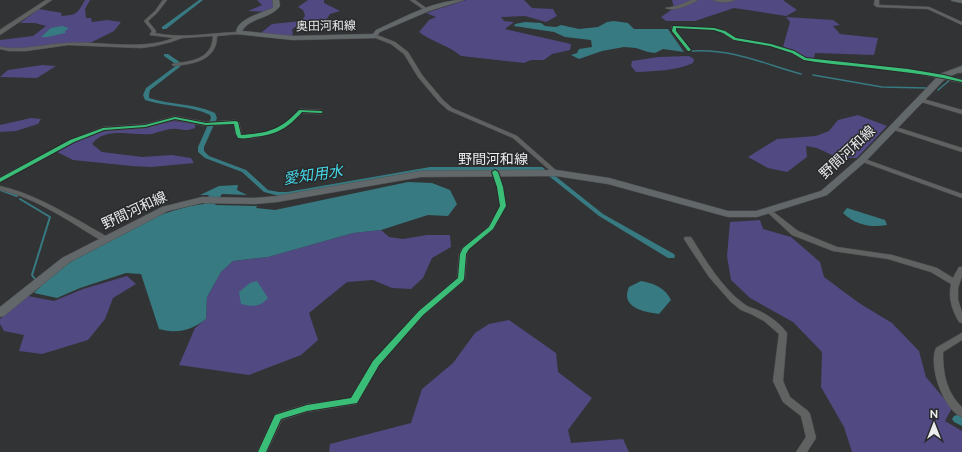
<svg xmlns="http://www.w3.org/2000/svg" width="962" height="452" viewBox="0 0 962 452" font-family="Raleway,'Noto Sans JP',sans-serif">
<style>
.green{fill:#504982}
.water{fill:#377a81}
.lines{fill:none;stroke-linecap:round;stroke-linejoin:round}
.stream-far1{stroke:#377a81;stroke-width:1.5}
.stream{stroke:#377a81;stroke-width:2}
.canal{fill:#377a81;fill-rule:evenodd}
.minor-casing{stroke:#505253;stroke-width:1}
.tertiary-casing{stroke:#505253;stroke-width:1}
.secondary-casing{stroke:#505253;stroke-width:1}
.minor{fill:#606161;fill-rule:evenodd}
.tertiary{fill:#606161;fill-rule:evenodd}
.secondary{fill:#62686a;fill-rule:evenodd}
.cycleway-casing{stroke:#27292b;stroke-width:2}
.cycleway{fill:#3abd76;fill-rule:evenodd}
.labels{text-anchor:middle;dominant-baseline:central;stroke-width:3;stroke-linejoin:round;paint-order:stroke}
.far-street-label{font-size:12px;fill:#eaeced;stroke:#27292b}
.street-label{font-size:14px;fill:#eaeced;stroke:#27292b}
.water-label{font-size:15px;font-style:italic;fill:#46d9e8;stroke:#27292b}
</style>
<rect width="100%" height="100%" fill="#323334"/>
<g class="green">
<path d="M85 0H90L85 9 86 18H91L92 22 107 20 121 22 114 31 88 44 69 43 39 48 12 49 0 47V40L33 36 46 26 35 23H20L39 9 62 13 61 16C77 15 77 14 85 0Z"/>
<path d="M257 0H274L275 6 268 12 248 11 262 5Z"/>
<path d="M308 0H324V3L340 11 330 14C318 35 309 18 292 29L293 37 262 35V32L272 24 301 21 305 16 303 10 298 7Z"/>
<path d="M466 0H524L532 8 553 9 557 16 546 22 525 16 501 17 504 21 514 22 505 29 571 44 570 50 552 54 544 60H531L524 63 461 56C448 45 432 42 419 32L429 20 436 17 426 13Z"/>
<path d="M672 0H783L797 10 786 16 734 8 695 21H666L661 17 674 8Z"/>
<path d="M786 17 833 20 840 25 833 26 840 34 878 38 874 55 815 53 814 59 806 58 783 47 790 22Z"/>
<path d="M689 56 694 59 693 63C675 71 656 71 636 72L631 66 632 61 658 57Z"/>
<path d="M42 65 56 66 37 78 0 77 8 70Z"/>
<path d="M858 115 887 126 857 158H838L817 148 806 146 807 157 787 172 768 168 748 157 777 139 816 136 829 131 838 120Z"/>
<path d="M31 118 41 119 38 124 16 131 0 132V125Z"/>
<path d="M174 121 195 124V128C186 131 186 130 177 129 169 128 160 132 152 134 133 136 105 126 92 144L102 152 142 157 172 155 191 158 194 163 151 167 132 166 73 160 57 152 75 141 103 130 144 127Z"/>
<path d="M760 220 763 229 791 237 820 262 824 277 859 303 892 323 919 351 926 377 952 408 945 421 962 431V452H852L844 427 821 387 822 352 793 322 750 298 731 280 727 256 730 222Z"/>
<path d="M381 230 389 237 403 239 427 235H450L451 247 432 258 423 278 411 289 392 288 373 280 347 282 309 313 318 340 301 355 249 375 179 365 195 328 206 319 207 297 221 272 233 261 268 257 353 233Z"/>
<path d="M127 276 136 284 113 298 105 319 88 340 42 354 19 351 24 335 4 331 0 324V319L28 296 54 301 83 289Z"/>
<path d="M509 320 556 353 558 372 592 398 568 430 571 443 623 439 629 452H329L330 444 411 423 422 389 453 363 475 333 489 324Z"/>
</g>
<g class="water">
<path d="M614 21 628 23 634 29H668L684 52 663 49 655 53 648 52 636 48 624 47 602 51 579 59 571 55 577 53 579 49 592 47 591 40 565 37 554 32 514 26 515 24 525 22 541 23 545 26 556 27 561 25 579 29 598 27 607 22Z"/>
<path d="M62 26 69 28 65 31V33L48 37H41L51 28Z"/>
<path d="M408 182 432 183 450 190 457 204 448 216 428 215 381 230 353 233 268 257 233 261 221 272 207 297 206 319C190 331 178 334 159 329L141 274 126 273 80 288 57 298 34 293C43 284 52 274 62 268 100 242 158 209 204 204L209 195H200L219 186 238 185 237 190 247 195 222 194 215 205 257 206 256 208 275 210Z"/>
<path d="M847 208 885 220 887 225C870 228 856 225 843 213Z"/>
<path d="M257 281 268 298C260 307 253 307 241 304L239 292 250 283Z"/>
<path d="M641 281C654 283 665 288 671 300L659 314C643 312 620 307 629 287Z"/>
</g>
<g class="lines">
<g class="stream-far1">
<path d="M692 51C731 48 764 64 801 74"/>
<path d="M813 75 882 87 926 88"/>
<path d="M938 90 951 79"/>
</g>
<g class="stream">
<path d="M0 190 17 196"/>
<path d="M20 199 50 217 32 275 35 279"/>
</g>
<g class="canal">
<path d="M199 0H203L166 29H162V27Z"/>
<path d="M164 54H168L181 63V66L150 90 149 95V98C171 105 194 103 215 113L217 118 204 147V151L209 156 246 170 268 190 279 192H287L430 167H542L545 169 542 171H430L287 196H279L264 192 242 172 205 158 198 152V147L211 118 210 115C190 105 167 107 145 100L143 95 146 88 177 65 164 56Z"/>
<path d="M552 174 554 175 603 214 674 254 675 256 674 258H668L599 216 550 177 549 176Z"/>
<path d="M957 415 962 417V426L954 422 952 419 954 416Z"/>
</g>
<g class="minor-casing">
<g id="minor">
<path d="M163 0H167L157 13 148 21 156 31 155 33C182 39 210 33 238 32L240 33 238 34 217 36C217 60 194 64 174 66L172 65V64C191 61 212 60 213 36L182 38 171 42 155 46 141 48 68 45 26 51H9L0 49V47C23 51 44 44 67 43 103 41 140 51 174 38L150 35V34L152 31 144 21 155 11Z"/>
<path d="M410 0H415L429 10 426 11Z"/>
<path d="M692 0H698C689 5 675 12 665 8L677 6Z"/>
<path d="M713 0H735C729 3 719 3 713 0Z"/>
<path d="M875 0H879V5L929 7 962 22V25L928 9 877 7 874 5Z"/>
<path d="M672 26 714 28 726 31 736 38 771 44 795 51 806 58 908 69 962 79V83L908 72 805 60 791 53 770 46 733 40 722 33 714 30 676 28V31L691 50 689 51H687L672 31Z"/>
<path d="M373 35H377L395 42 408 52 422 75 443 100 452 108 517 136 558 172 559 173 558 174H554L513 138 448 110 439 102 418 77 404 54 391 44 373 37Z"/>
<path d="M950 71H962V73H952L950 72Z"/>
<path d="M920 98 962 110V114L918 101 917 100Z"/>
<path d="M301 109 321 110 324 112 321 114 302 113C288 127 274 135 254 138 248 138 243 139 238 138L235 134 234 124 206 126 175 120 145 128 104 131 74 142 0 182V177L70 140 103 127 145 124 175 116 206 122 236 120 239 122 242 135C257 134 271 133 284 124 290 119 295 112 301 109Z"/>
<path d="M893 126 962 148V152L891 129V127Z"/>
<path d="M862 158 962 194V198L860 161 859 160 860 159Z"/>
<path d="M495 170 498 172 503 187 506 206 493 230 469 249 467 254 465 279 464 281 424 315 379 365 357 404 307 412 282 420 267 452H257L275 414 307 404 351 398 373 361 418 311 457 278 459 254 462 248 488 227 500 206 497 187 492 172Z"/>
<path d="M0 186C31 193 58 209 85 224 92 229 103 233 109 239L108 241H102C70 222 37 198 0 190Z"/>
<path d="M769 209 771 210 798 231 837 247 892 255 937 268 953 278 959 267H962V276L958 288V300L962 312V323L959 322C952 310 948 298 951 284L931 272 888 259 833 251 792 235 767 212 766 211Z"/>
<path d="M685 237H691C706 261 721 287 744 304 748 307 752 308 755 309 767 314 780 323 787 333L783 381 790 397 808 411 810 414 816 438 807 452H796L806 437 801 416 783 402 773 381 779 334 764 321 751 314 741 310 731 302 709 277 684 239Z"/>
<path d="M962 333V340L943 352C943 373 946 392 962 407V417C943 410 928 365 936 348Z"/>
</g>
</g>
<g class="tertiary-casing">
<path id="tertiary" d="M46 0H52L0 35V30Z"/>
</g>
<g class="secondary-casing">
<g id="secondary">
<path d="M273 0H279L280 6C271 19 250 17 242 31L293 36 373 34 376 30C403 18 434 0 464 0L429 11 380 32 375 38 293 40 236 34C235 19 262 13 273 8Z"/>
<path d="M951 0H962V3L952 1Z"/>
<path d="M962 66V71L946 78 865 162 827 195 757 217H728L608 184 556 176 421 177 277 202 255 204 202 203 168 211 70 262 4 316 0 317V307L62 258 162 207 202 197 255 198 277 196 421 171 556 170 609 178 728 211H756L821 191 859 158 940 74Z"/>
</g>
</g>
<use href="#minor" class="minor"/>
<use href="#tertiary" class="tertiary"/>
<use href="#secondary" class="secondary"/>
<g class="cycleway-casing">
<g id="cycleway">
<path d="M673 26 714 28 725 31 736 38 771 44 794 51 806 58 908 69 944 75 962 80V82C914 71 865 68 816 62L804 60 792 53 770 46 734 40 723 33 714 30 676 28V31L691 50 689 51H688L672 31Z"/>
<path d="M299 110 321 111 323 112 321 113 302 112C288 128 276 135 254 137 249 138 244 139 238 138L236 134 234 124 206 125 175 119 145 127 104 130 74 142 0 182V178L70 140 103 128 145 125 175 117 206 123 236 121 238 122 241 135C269 133 280 130 299 110Z"/>
<path d="M495 170 498 172 503 187 506 206 493 229 469 249 466 254 464 279 463 281 423 315 379 365 357 403 307 411 281 419 266 452H258L275 415 307 405 351 398 373 361 419 311 458 278 460 254 463 248 489 227 500 206 497 187 492 172Z"/>
</g>
</g>
<use href="#cycleway" class="cycleway"/>
</g>
<g class="labels">
<g class="far-street-label">
<text transform="translate(326 26) rotate(-1)">奥田河和線</text>
</g>
<g class="street-label">
<text transform="translate(847 152) rotate(-43)">野間河和線</text>
<text x="493" y="159">野間河和線</text>
<text transform="translate(134 210) rotate(-25)">野間河和線</text>
</g>
<g class="water-label">
<text transform="translate(313 175) rotate(-8)">愛知用水</text>
</g>
</g>
<g transform="translate(934 424)" stroke="#27292b" stroke-width="3" paint-order="stroke">
<path d="M0-3L7 15L0 10L-7 15Z" fill="#eaeced"/>
<text y="-6" font-size="11" font-weight="bold" text-anchor="middle" fill="#eaeced">N</text>
</g>
</svg>
